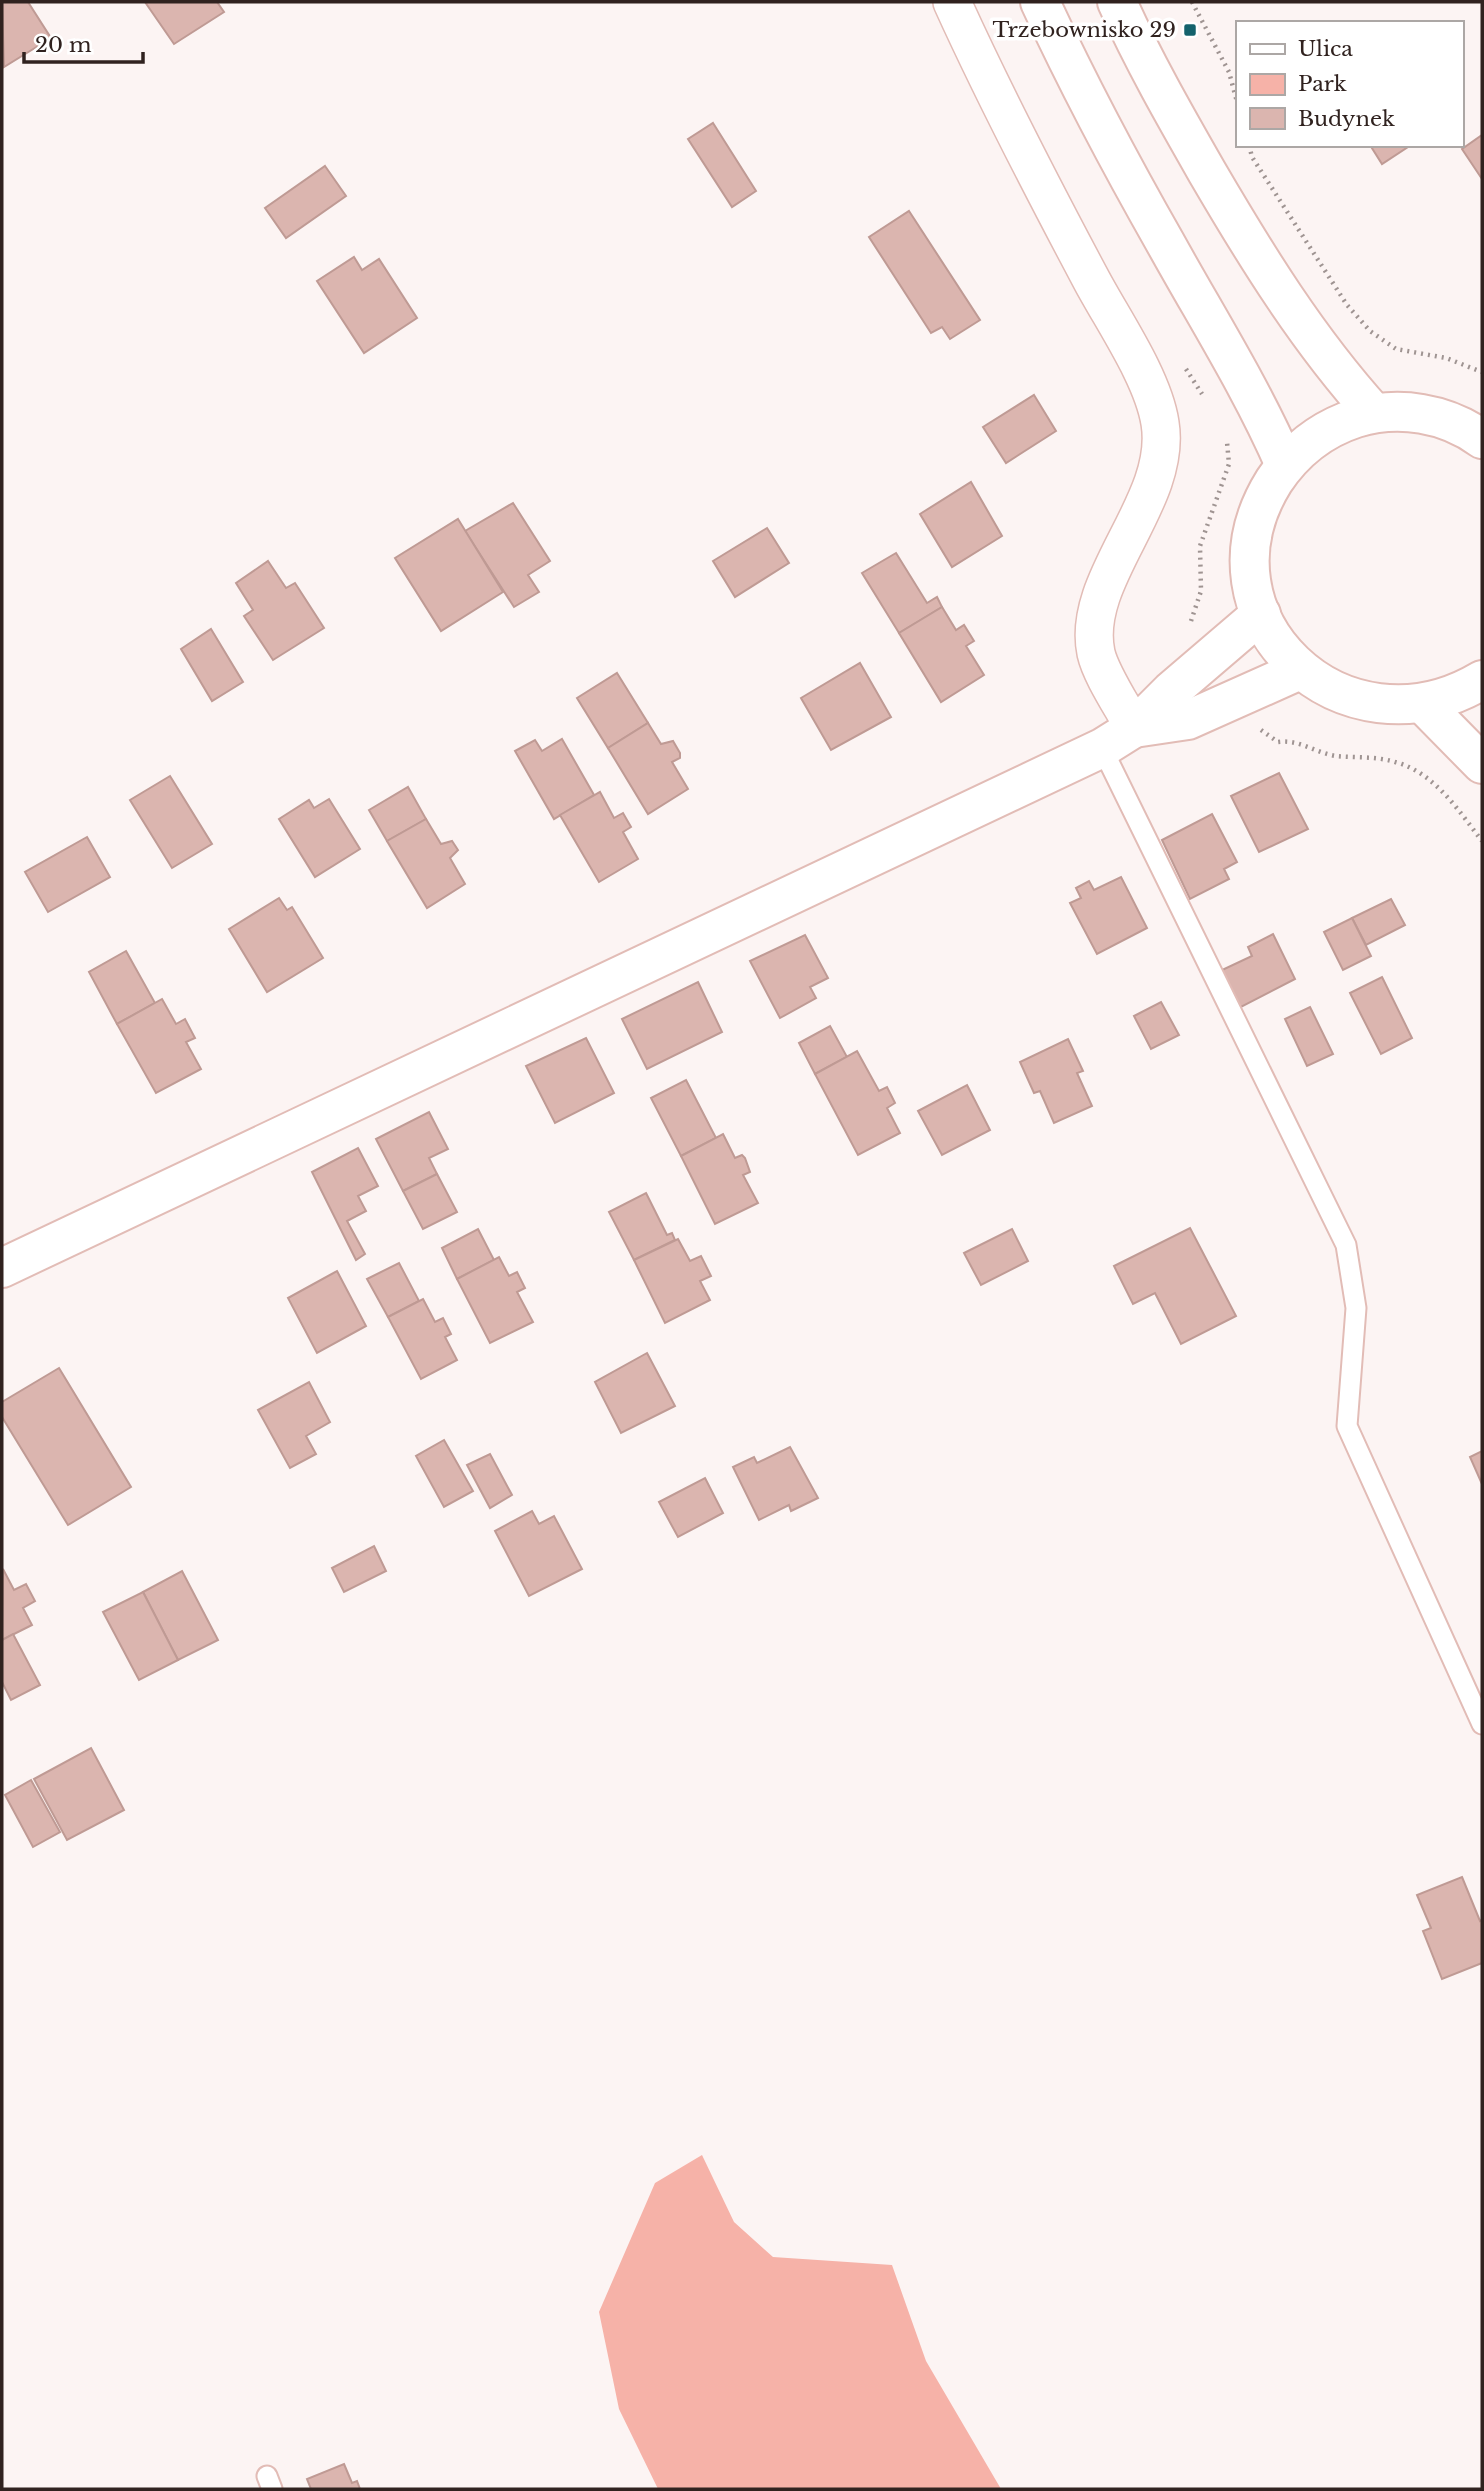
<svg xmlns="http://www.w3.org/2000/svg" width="1484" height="2491" viewBox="0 0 1484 2491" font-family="'Libre Baskerville',serif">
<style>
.green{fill:#f6b2a8}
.building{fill:#dbb5af;stroke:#bf9a94;stroke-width:2}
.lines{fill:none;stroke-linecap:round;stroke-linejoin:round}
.service-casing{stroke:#e2bcb6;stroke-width:23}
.minor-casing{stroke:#e2bcb6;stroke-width:40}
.tertiary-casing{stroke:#e2bcb6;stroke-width:42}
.secondary-casing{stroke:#e2bcb6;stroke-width:42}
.path{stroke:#9f9492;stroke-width:4.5;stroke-dasharray:2 5;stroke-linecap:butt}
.service{stroke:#fff;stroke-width:19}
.minor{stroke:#fff;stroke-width:37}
.tertiary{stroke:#fff;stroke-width:38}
.secondary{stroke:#fff;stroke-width:38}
.poi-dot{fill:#14626c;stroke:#fff;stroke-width:2.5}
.labels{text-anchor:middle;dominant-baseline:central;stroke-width:7;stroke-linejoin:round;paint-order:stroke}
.poi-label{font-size:21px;fill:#30221f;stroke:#fff;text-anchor:end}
</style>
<rect width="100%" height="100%" fill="#fcf4f3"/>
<path class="green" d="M702 2155 734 2222 773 2257 892 2265 926 2361 1001 2489H658L619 2409 599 2312 655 2183Z"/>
<g class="building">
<path d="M2 2H28L51 38 4 67Z"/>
<path d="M145 2H217L224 12 174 44Z"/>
<path d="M713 123 756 191 732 207 688 139Z"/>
<path d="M1482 135V179L1462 149Z"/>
<path d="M1370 145H1411L1382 164Z"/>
<path d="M325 166 346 196 286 238 265 208Z"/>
<path d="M909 211 980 320 950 339 942 327 931 333 869 237Z"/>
<path d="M354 257 362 270 379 259 417 318 364 353 317 281Z"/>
<path d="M1034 395 1056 431 1006 463 983 427Z"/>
<path d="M971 482 1002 536 952 567 920 514Z"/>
<path d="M513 503 550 561 528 575 539 592 514 607 465 531Z"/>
<path d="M458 519 503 592 441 631 395 558Z"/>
<path d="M767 528 789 563 735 597 713 561Z"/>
<path d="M896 553 927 603 937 597 942 607 899 633 862 573Z"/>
<path d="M268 561 286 588 295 583 324 628 273 660 244 616 253 610 236 583Z"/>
<path d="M942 607 956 630 964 625 974 641 966 646 984 675 941 702 899 633Z"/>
<path d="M211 629 243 682 212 701 181 649Z"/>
<path d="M860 663 891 717 831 750 801 698Z"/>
<path d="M617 673 648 723 608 748 577 698Z"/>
<path d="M648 723 661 744 673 741 680 753V758L672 762 688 789 648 814 608 748Z"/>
<path d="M562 739 594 795 554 819 515 751 535 740 542 751Z"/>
<path d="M1279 773 1308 829 1259 852 1231 796Z"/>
<path d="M170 776 212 844 172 868 130 800Z"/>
<path d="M408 787 426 819 387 841 369 810Z"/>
<path d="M600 792 614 818 623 813 631 827 623 832 638 859 599 882 560 815Z"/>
<path d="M329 799 360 849 315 877 279 819 309 800 314 808Z"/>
<path d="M1212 814 1237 862 1224 869 1229 879 1190 899 1162 840Z"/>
<path d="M426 819 441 844 452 841 458 850 450 858 465 884 427 908 387 841Z"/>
<path d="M87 837 110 877 48 912 25 872Z"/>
<path d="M1121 877 1147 928 1097 954 1070 903 1081 898 1076 888 1089 881 1094 890Z"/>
<path d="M279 898 287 910 292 907 323 958 267 992 229 929Z"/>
<path d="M1391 899 1405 925 1366 945 1352 918Z"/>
<path d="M1352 918 1371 956 1343 970 1324 932Z"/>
<path d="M1273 934 1295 979 1239 1008 1220 971 1252 956 1248 947Z"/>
<path d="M805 935 828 978 810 987 816 998 780 1018 750 961Z"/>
<path d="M126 951 155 1003 117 1024 89 972Z"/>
<path d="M1382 977 1412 1038 1381 1054 1350 993Z"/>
<path d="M698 982 722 1032 647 1069 622 1019Z"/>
<path d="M162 999 176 1024 185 1019 195 1038 186 1042 201 1069 156 1093 117 1024Z"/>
<path d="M1161 1002 1179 1035 1151 1049 1134 1016Z"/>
<path d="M1310 1007 1333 1054 1307 1066 1285 1019Z"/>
<path d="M830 1026 847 1057 815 1074 799 1043Z"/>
<path d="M586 1038 614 1093 555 1123 526 1066Z"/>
<path d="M1068 1039 1083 1071 1077 1073 1092 1106 1054 1123 1040 1091 1034 1093 1020 1062Z"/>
<path d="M857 1051 879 1091 887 1087 895 1103 887 1108 900 1133 858 1155 815 1074Z"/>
<path d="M686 1080 716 1138 681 1156 651 1098Z"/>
<path d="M967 1085 990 1130 942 1155 918 1111Z"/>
<path d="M429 1112 448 1149 429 1158 437 1174 403 1191 376 1139Z"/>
<path d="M723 1134 735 1158 742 1155 745 1158 750 1172 743 1175 758 1203 715 1224 681 1156Z"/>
<path d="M358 1148 378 1186 358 1196 366 1211 347 1221 365 1254 356 1260 312 1172Z"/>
<path d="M437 1174 457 1212 423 1229 403 1191Z"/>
<path d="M646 1193 667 1235 672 1233 675 1240 634 1260 609 1212Z"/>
<path d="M1190 1228 1236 1316 1181 1344 1155 1293 1133 1304 1114 1266Z"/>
<path d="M478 1229 494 1260 457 1279 442 1248Z"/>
<path d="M1012 1229 1028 1261 981 1285 964 1253Z"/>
<path d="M678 1239 690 1261 701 1256 711 1276 700 1281 710 1300 665 1323 634 1260Z"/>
<path d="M499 1257 509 1276 517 1272 525 1288 517 1292 533 1322 490 1343 457 1279Z"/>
<path d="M399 1263 419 1301 388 1317 367 1279Z"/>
<path d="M337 1271 366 1326 317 1353 288 1298Z"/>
<path d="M423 1299 435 1322 443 1318 451 1334 445 1337 457 1360 421 1379 388 1317Z"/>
<path d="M647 1353 675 1406 621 1433 595 1382Z"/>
<path d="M59 1368 131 1487 68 1525 2 1417V1402Z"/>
<path d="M309 1382 330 1422 306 1436 316 1454 290 1468 258 1410Z"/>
<path d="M444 1440 473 1491 444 1507 416 1456Z"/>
<path d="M790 1447 818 1498 791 1511 789 1505 759 1520 733 1467 754 1457 757 1463Z"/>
<path d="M1482 1451V1484L1470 1457Z"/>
<path d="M490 1454 512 1495 490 1508 467 1465Z"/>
<path d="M705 1478 723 1513 678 1537 659 1502Z"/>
<path d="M532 1511 539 1524 554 1516 582 1569 529 1596 495 1531Z"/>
<path d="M374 1546 386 1571 344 1592 332 1568Z"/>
<path d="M3 1569 14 1590 26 1584 35 1601 23 1608 32 1625 2 1640Z"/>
<path d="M182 1571 218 1640 178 1660 143 1592Z"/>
<path d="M143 1592 178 1660 139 1680 103 1612Z"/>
<path d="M13 1634 40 1685 11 1700 2 1682V1640Z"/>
<path d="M91 1748 124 1810 67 1840 34 1779Z"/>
<path d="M31 1780 60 1832 33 1847 5 1795Z"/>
<path d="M1462 1877 1480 1921 1482 1920V1963L1442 1979 1423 1931 1431 1928 1417 1895Z"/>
<path d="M344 2464 352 2483 357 2481 360 2489H311L307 2479Z"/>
</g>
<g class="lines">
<g class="service-casing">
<g id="service">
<path d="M1102 748 1346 1245 1356 1308 1347 1426 1482 1724"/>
<path d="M267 2476 272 2489"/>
</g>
</g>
<g class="minor-casing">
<path id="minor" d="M952 2C995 97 1043 189 1092 281 1114 322 1153 378 1160 423 1173 502 1080 578 1096 653 1101 675 1123 707 1134 728"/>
</g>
<g class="tertiary-casing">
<g id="tertiary">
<path d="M1134 728 1188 720 1300 670"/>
<path d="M2 1268 1102 748 1134 728 1171 691 1261 614"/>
</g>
</g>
<g class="secondary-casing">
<g id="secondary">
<path d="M1040 2C1078 84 1121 165 1166 244 1207 318 1251 387 1285 465"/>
<path d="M1117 2C1143 60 1175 116 1207 172 1256 256 1308 340 1374 413"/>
<path d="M1482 439C1446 413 1399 405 1356 418 1322 429 1294 451 1274 481 1189 617 1343 763 1482 680"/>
<path d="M1423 704 1482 764"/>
</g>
</g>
<g class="path">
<path d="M1192 2 1229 72 1237 102"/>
<path d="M1249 145 1252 157 1347 305 1370 331 1396 349 1446 358 1482 372"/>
<path d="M1186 369 1202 394"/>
<path d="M1191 621 1201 591 1200 546 1229 464 1227 442"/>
<path d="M1261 730 1278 742C1299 739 1316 753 1336 756 1355 758 1376 756 1395 762 1434 772 1459 811 1482 841"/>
</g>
<use href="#service" class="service"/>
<use href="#minor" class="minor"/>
<use href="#tertiary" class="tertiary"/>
<use href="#secondary" class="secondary"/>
</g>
<rect class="poi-dot" x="1183" y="23" width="14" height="14" rx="3.5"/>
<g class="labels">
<g class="poi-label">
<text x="1176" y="30">Trzebownisko 29</text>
</g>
</g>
<rect width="1484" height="2491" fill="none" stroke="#30221f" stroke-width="7"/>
<rect x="1236" y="21" width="228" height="126" fill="#ffffff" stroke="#aca7a5" stroke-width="2"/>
<rect x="1250" y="44" width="35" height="10" fill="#ffffff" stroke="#aca7a5" stroke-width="2"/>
<text x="1298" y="56" font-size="21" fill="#30221f">Ulica</text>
<rect x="1250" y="74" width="35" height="21" fill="#f6b2a8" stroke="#aca7a5" stroke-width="2"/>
<text x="1298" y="91" font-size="21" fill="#30221f">Park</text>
<rect x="1250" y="108" width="35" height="21" fill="#dbb5af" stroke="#aca7a5" stroke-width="2"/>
<text x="1298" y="126" font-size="21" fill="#30221f">Budynek</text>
<path d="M24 52v10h119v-10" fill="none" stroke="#30221f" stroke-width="3.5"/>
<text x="35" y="52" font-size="21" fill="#30221f" stroke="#ffffff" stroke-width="5" paint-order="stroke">20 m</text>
</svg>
